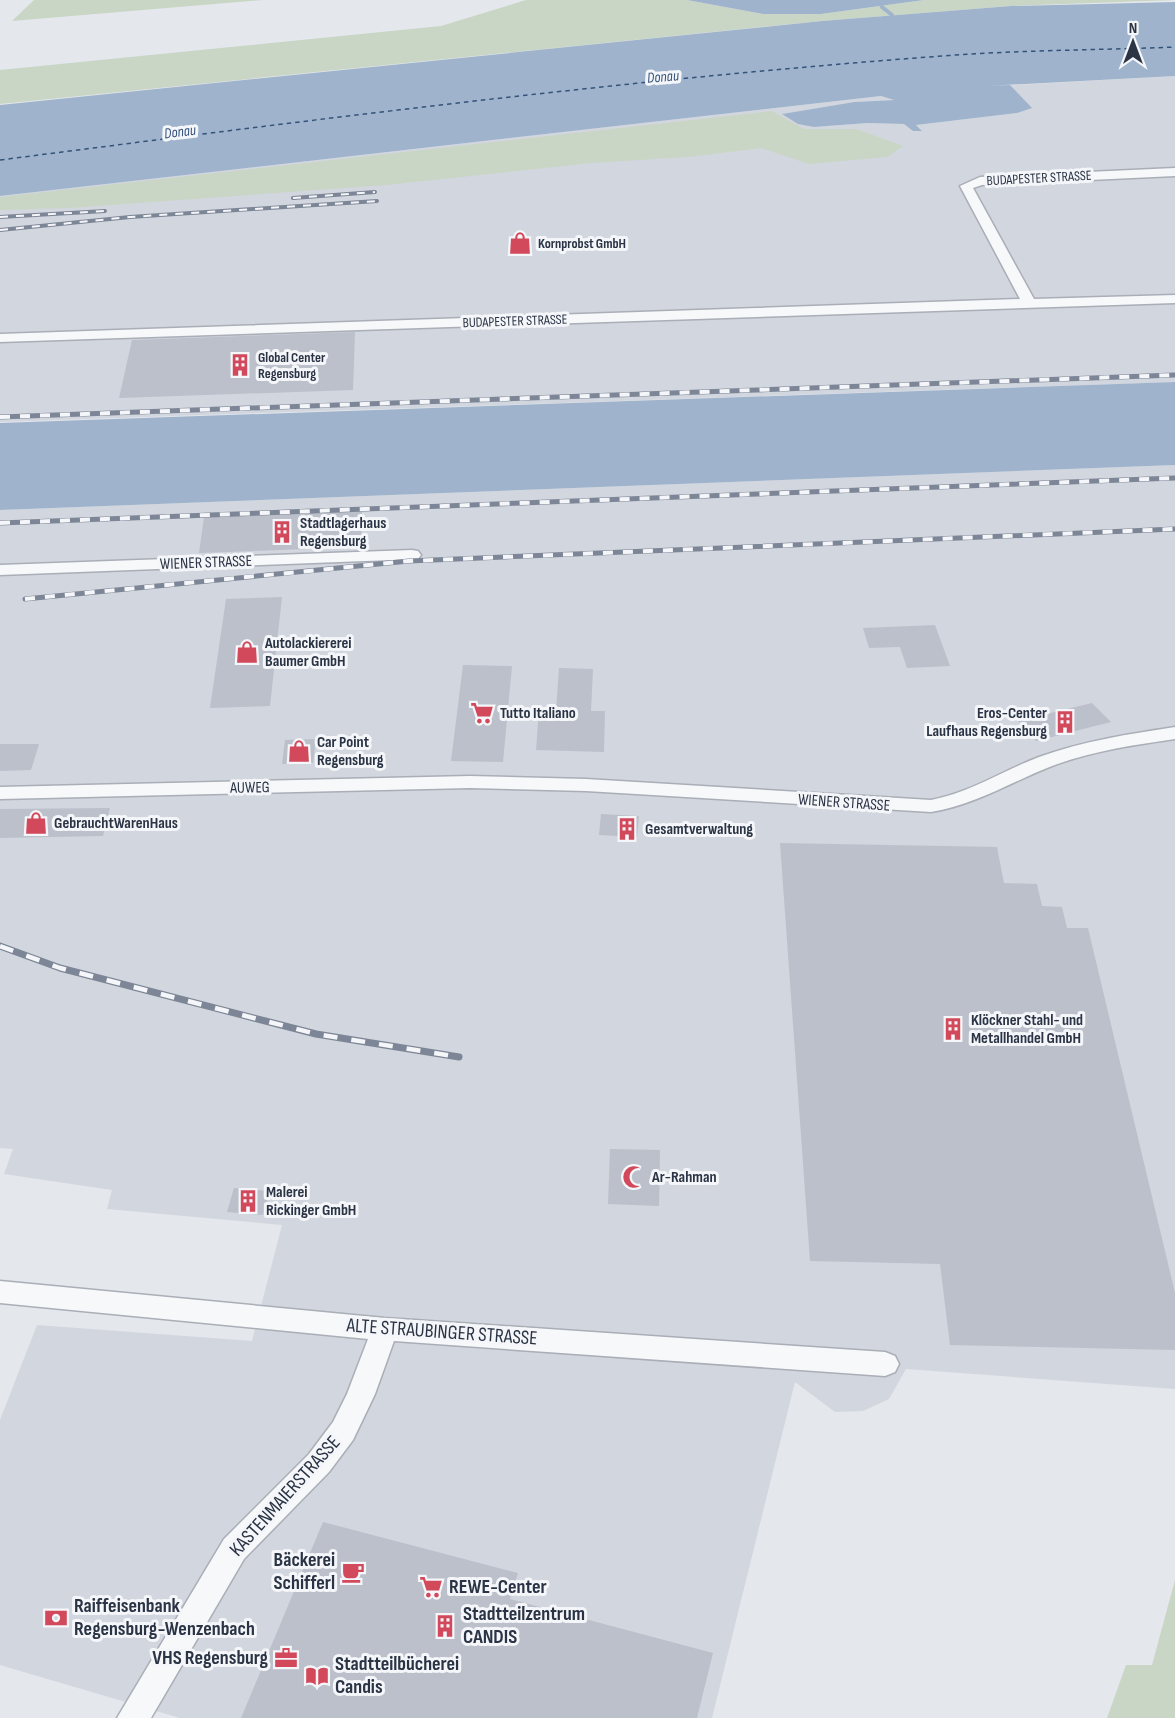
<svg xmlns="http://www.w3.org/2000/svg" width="1175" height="1718" viewBox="0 0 1175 1718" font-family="'Sofia Sans Condensed',sans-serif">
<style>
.built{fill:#d2d6de}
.green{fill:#c9d6c5}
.water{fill:#9fb4cc}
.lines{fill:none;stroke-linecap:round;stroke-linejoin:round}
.stream{stroke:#9fb4cc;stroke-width:4}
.ferry{stroke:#34527a;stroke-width:1.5;stroke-dasharray:4.5 4;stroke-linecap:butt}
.building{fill:#bbc0ca}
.street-casing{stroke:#a9aeb7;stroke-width:3}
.street{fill:#f7f8fa;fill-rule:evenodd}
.rail-far2-casing{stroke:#7d8696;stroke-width:4}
.rail-far1-casing{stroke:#7d8696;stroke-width:5}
.rail-casing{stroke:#7d8696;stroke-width:7}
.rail-far2{stroke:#f4f6f9;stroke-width:2;stroke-dasharray:8;stroke-linecap:butt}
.rail-far1{stroke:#f4f6f9;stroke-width:4;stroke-dasharray:10;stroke-linecap:butt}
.rail{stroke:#f4f6f9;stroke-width:4.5;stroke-dasharray:14;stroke-linecap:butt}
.labels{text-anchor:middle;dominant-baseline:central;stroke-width:6;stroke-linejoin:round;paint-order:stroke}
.far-street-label{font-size:14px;fill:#2b3445;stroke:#f4f6f9}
.far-poi-label{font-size:14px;font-weight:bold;fill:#2b3445;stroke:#f4f6f9;text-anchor:start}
.far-water-label{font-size:15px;font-style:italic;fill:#34527a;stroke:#f4f6f9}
.poi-label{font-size:16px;font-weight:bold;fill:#2b3445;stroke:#f4f6f9;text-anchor:start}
.street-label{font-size:16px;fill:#2b3445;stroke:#f4f6f9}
.near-street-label{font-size:20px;fill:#2b3445;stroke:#f4f6f9}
.near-poi-label{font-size:20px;font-weight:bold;fill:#2b3445;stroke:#f4f6f9;text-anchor:start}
</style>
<rect width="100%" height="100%" fill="#e4e7ec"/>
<g class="built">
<path d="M1175 76V382L0 422V196L881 96 894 100 854 102 783 114 814 127 868 123 904 124 921 130 916 125 1017 113 964 88Z"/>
<path d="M1175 465V1389L906 1369 889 1399 863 1411 835 1412 795 1382 712 1718H180L0 1665V1420L37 1325 252 1341 282 1225 107 1209 112 1190 4 1174 13 1149 0 1148V510Z"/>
</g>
<g class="green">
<path d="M34 0H263L12 21Z"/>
<path d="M526 0H687L763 14H821L924 0H1175L1011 6 822 21 0 104V70L441 26Z"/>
<path d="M772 111 804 129H856L903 146 887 157 809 164 761 148 688 157 591 163 387 185 69 208 0 210V197Z"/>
<path d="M1175 1580V1718H1107L1126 1665H1152Z"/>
</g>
<g class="water">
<path d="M687 0H924L821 14H763Z"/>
<path d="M1175 2V76L986 86 1010 85 1032 108 1017 113 916 125 922 131H913L904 124 868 123 814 127 798 124 782 114 854 102 894 100 881 96 0 196V105L822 21 1011 6Z"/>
<path d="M1175 382V465L0 510V423Z"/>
</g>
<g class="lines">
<path class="stream" d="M882 7 892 15"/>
<path class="ferry" d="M0 160C318 119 636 78 956 55 1028 50 1102 50 1175 47"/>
</g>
<g class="building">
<path d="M355 332 353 390 119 398 132 340Z"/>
<path d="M362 511 361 547 199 553 204 517Z"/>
<path d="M282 597 270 706 210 708 226 599Z"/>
<path d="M935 625 950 666 907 668 900 647 869 648 863 628Z"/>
<path d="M463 665 512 666 503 762 451 761Z"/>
<path d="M559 668 593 669 591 711H605L604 752 536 750 539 710H556Z"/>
<path d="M1092 703 1111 722 1036 741 1018 721Z"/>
<path d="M316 739 313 763 282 764 285 740Z"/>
<path d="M0 744H39L31 770 0 771Z"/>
<path d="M110 808 103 836 0 838V809Z"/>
<path d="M601 814 639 816 637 837 599 835Z"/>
<path d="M780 843 997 847 1004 883 1037 884 1042 906 1062 907 1067 928H1088L1175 1293V1350L950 1345 940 1264 810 1261Z"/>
<path d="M610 1149 660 1150 659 1206 608 1204Z"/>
<path d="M234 1188 270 1191 263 1215 227 1212Z"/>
<path d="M323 1522 518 1573 510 1599 713 1653 697 1718H241Z"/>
</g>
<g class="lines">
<g class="street-casing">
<g id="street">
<path d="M1175 168V176L982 185 973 188 1034 299 1175 295V303L0 342V334L1020 299 960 186 980 177Z"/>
<path d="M412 550 418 551 421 555 418 559 0 575V565Z"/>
<path d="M1175 727V739C1134 745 1092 751 1052 766 1011 782 975 805 931 812L586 791 470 788 0 799V787L470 776 586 779 931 800C970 793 1002 771 1039 757 1083 741 1129 734 1175 727Z"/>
<path d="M0 1281 385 1318 885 1352 895 1356 899 1364 895 1372 885 1376 394 1341 375 1394 353 1440 329 1472 244 1559 151 1718H117L224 1539 309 1454 333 1422 347 1394 368 1339 0 1303Z"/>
</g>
</g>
<use href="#street" class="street"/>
<g class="rail-far2-casing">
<g id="rail-far2">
<path d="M293 198 375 192"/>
<path d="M0 217 105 211"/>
<path d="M0 230 130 217 377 201"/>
</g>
</g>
<g class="rail-far1-casing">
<g id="rail-far1">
<path d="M0 417 1175 375"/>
<path d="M0 523 1175 478"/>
<path d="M25 599 409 561 1175 529"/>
</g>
</g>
<g class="rail-casing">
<path id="rail" d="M0 946 60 968 316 1034 459 1057"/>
</g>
<use href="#rail-far2" class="rail-far2"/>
<use href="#rail-far1" class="rail-far1"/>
<use href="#rail" class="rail"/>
</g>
<defs>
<g id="shop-bare" transform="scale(1.8)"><path d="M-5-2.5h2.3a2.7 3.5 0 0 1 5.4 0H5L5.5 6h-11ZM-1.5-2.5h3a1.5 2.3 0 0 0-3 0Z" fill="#d1495b" stroke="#f4f6f9" stroke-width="2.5" paint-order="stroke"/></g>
<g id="building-bare" transform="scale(1.8)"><path d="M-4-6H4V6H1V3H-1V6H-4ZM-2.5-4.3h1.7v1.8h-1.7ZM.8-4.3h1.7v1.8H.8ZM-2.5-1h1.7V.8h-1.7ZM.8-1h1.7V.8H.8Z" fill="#d1495b" stroke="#f4f6f9" stroke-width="2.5" paint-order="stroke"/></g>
<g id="supermarket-bare" transform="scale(1.8)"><path d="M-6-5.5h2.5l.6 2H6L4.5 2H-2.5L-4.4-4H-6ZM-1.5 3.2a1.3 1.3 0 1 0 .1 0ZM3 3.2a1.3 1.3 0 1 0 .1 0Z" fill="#d1495b" stroke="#f4f6f9" stroke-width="2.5" paint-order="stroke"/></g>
<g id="mosque-bare" transform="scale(1.8)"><path d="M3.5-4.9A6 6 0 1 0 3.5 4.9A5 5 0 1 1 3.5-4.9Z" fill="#d1495b" stroke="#f4f6f9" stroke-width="2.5" paint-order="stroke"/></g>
<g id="cafe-bare" transform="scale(1.8)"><path d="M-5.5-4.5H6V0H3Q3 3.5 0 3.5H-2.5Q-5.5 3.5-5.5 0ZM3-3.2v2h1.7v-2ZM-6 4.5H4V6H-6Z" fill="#d1495b" stroke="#f4f6f9" stroke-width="2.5" paint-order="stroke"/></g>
<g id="bank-bare" transform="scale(1.8)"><path d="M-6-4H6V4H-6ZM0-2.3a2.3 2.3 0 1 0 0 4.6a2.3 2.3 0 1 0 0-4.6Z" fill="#d1495b" stroke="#f4f6f9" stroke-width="2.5" paint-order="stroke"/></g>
<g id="office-bare" transform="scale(1.8)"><path d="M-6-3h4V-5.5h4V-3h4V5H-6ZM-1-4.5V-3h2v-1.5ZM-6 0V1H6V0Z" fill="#d1495b" stroke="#f4f6f9" stroke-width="2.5" paint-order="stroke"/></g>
<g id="library-bare" transform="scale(1.8)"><path d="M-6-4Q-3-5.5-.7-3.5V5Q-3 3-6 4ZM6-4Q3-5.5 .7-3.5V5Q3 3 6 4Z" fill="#d1495b" stroke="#f4f6f9" stroke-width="2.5" paint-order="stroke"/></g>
</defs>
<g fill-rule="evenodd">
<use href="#shop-bare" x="520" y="243"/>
<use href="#building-bare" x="240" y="365"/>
<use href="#building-bare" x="282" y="532"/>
<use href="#shop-bare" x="247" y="652"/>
<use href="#supermarket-bare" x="482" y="713"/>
<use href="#building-bare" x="1065" y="722"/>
<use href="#shop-bare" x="299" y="751"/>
<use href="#shop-bare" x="36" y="823"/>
<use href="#building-bare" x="627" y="829"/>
<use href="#building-bare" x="953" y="1029"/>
<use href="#mosque-bare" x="634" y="1177"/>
<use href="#building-bare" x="248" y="1201"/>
<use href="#cafe-bare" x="353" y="1572"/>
<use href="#supermarket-bare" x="431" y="1587"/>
<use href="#bank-bare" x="56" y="1618"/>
<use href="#building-bare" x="445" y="1626"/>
<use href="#office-bare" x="286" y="1658"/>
<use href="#library-bare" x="317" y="1676"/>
</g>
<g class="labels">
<g class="far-street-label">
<text transform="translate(1039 178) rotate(-3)">BUDAPESTER STRASSE</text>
<text transform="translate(515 321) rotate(-2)">BUDAPESTER STRASSE</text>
</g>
<g class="far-poi-label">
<text x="538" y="243">Kornprobst GmbH</text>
<text x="258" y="357">Global Center<tspan x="258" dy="16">Regensburg</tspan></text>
</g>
<g class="far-water-label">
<text transform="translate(663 77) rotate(-5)">Donau</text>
<text transform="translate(180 132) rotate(-7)">Donau</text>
</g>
<g class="poi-label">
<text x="300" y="523">Stadtlagerhaus<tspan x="300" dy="18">Regensburg</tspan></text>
<text x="265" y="643">Autolackiererei<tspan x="265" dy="18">Baumer GmbH</tspan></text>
<text x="500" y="713">Tutto Italiano</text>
<text x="1047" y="713" text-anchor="end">Eros-Center<tspan x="1047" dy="18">Laufhaus Regensburg</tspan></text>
<text x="317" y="742">Car Point<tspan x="317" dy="18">Regensburg</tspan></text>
<text x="54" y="823">GebrauchtWarenHaus</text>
<text x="645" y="829">Gesamtverwaltung</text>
<text x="971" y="1020">Klöckner Stahl- und<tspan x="971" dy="18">Metallhandel GmbH</tspan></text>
<text x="652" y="1177">Ar-Rahman</text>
<text x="266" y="1192">Malerei<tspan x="266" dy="18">Rickinger GmbH</tspan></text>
</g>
<g class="street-label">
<text transform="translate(206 563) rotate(-2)">WIENER STRASSE</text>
<text transform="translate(250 788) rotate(-1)">AUWEG</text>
<text transform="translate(844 803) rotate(4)">WIENER STRASSE</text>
</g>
<g class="near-street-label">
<text transform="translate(442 1332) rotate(4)">ALTE STRAUBINGER STRASSE</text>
<text transform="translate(285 1496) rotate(-48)">KASTENMAIERSTRASSE</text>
</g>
<g class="near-poi-label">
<text x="335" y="1560" text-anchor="end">Bäckerei<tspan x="335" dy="23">Schifferl</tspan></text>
<text x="449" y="1587">REWE-Center</text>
<text x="74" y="1606">Raiffeisenbank<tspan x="74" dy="23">Regensburg-Wenzenbach</tspan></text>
<text x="463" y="1614">Stadtteilzentrum<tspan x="463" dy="23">CANDIS</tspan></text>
<text x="268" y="1658" text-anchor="end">VHS Regensburg</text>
<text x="335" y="1664">Stadtteilbücherei<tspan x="335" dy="23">Candis</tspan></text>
</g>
</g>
<g transform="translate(1133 42)" stroke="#f4f6f9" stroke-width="4.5" paint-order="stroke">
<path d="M0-4.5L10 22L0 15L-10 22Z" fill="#2b3445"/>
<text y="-9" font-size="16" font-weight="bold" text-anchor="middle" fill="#2b3445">N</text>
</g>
</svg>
